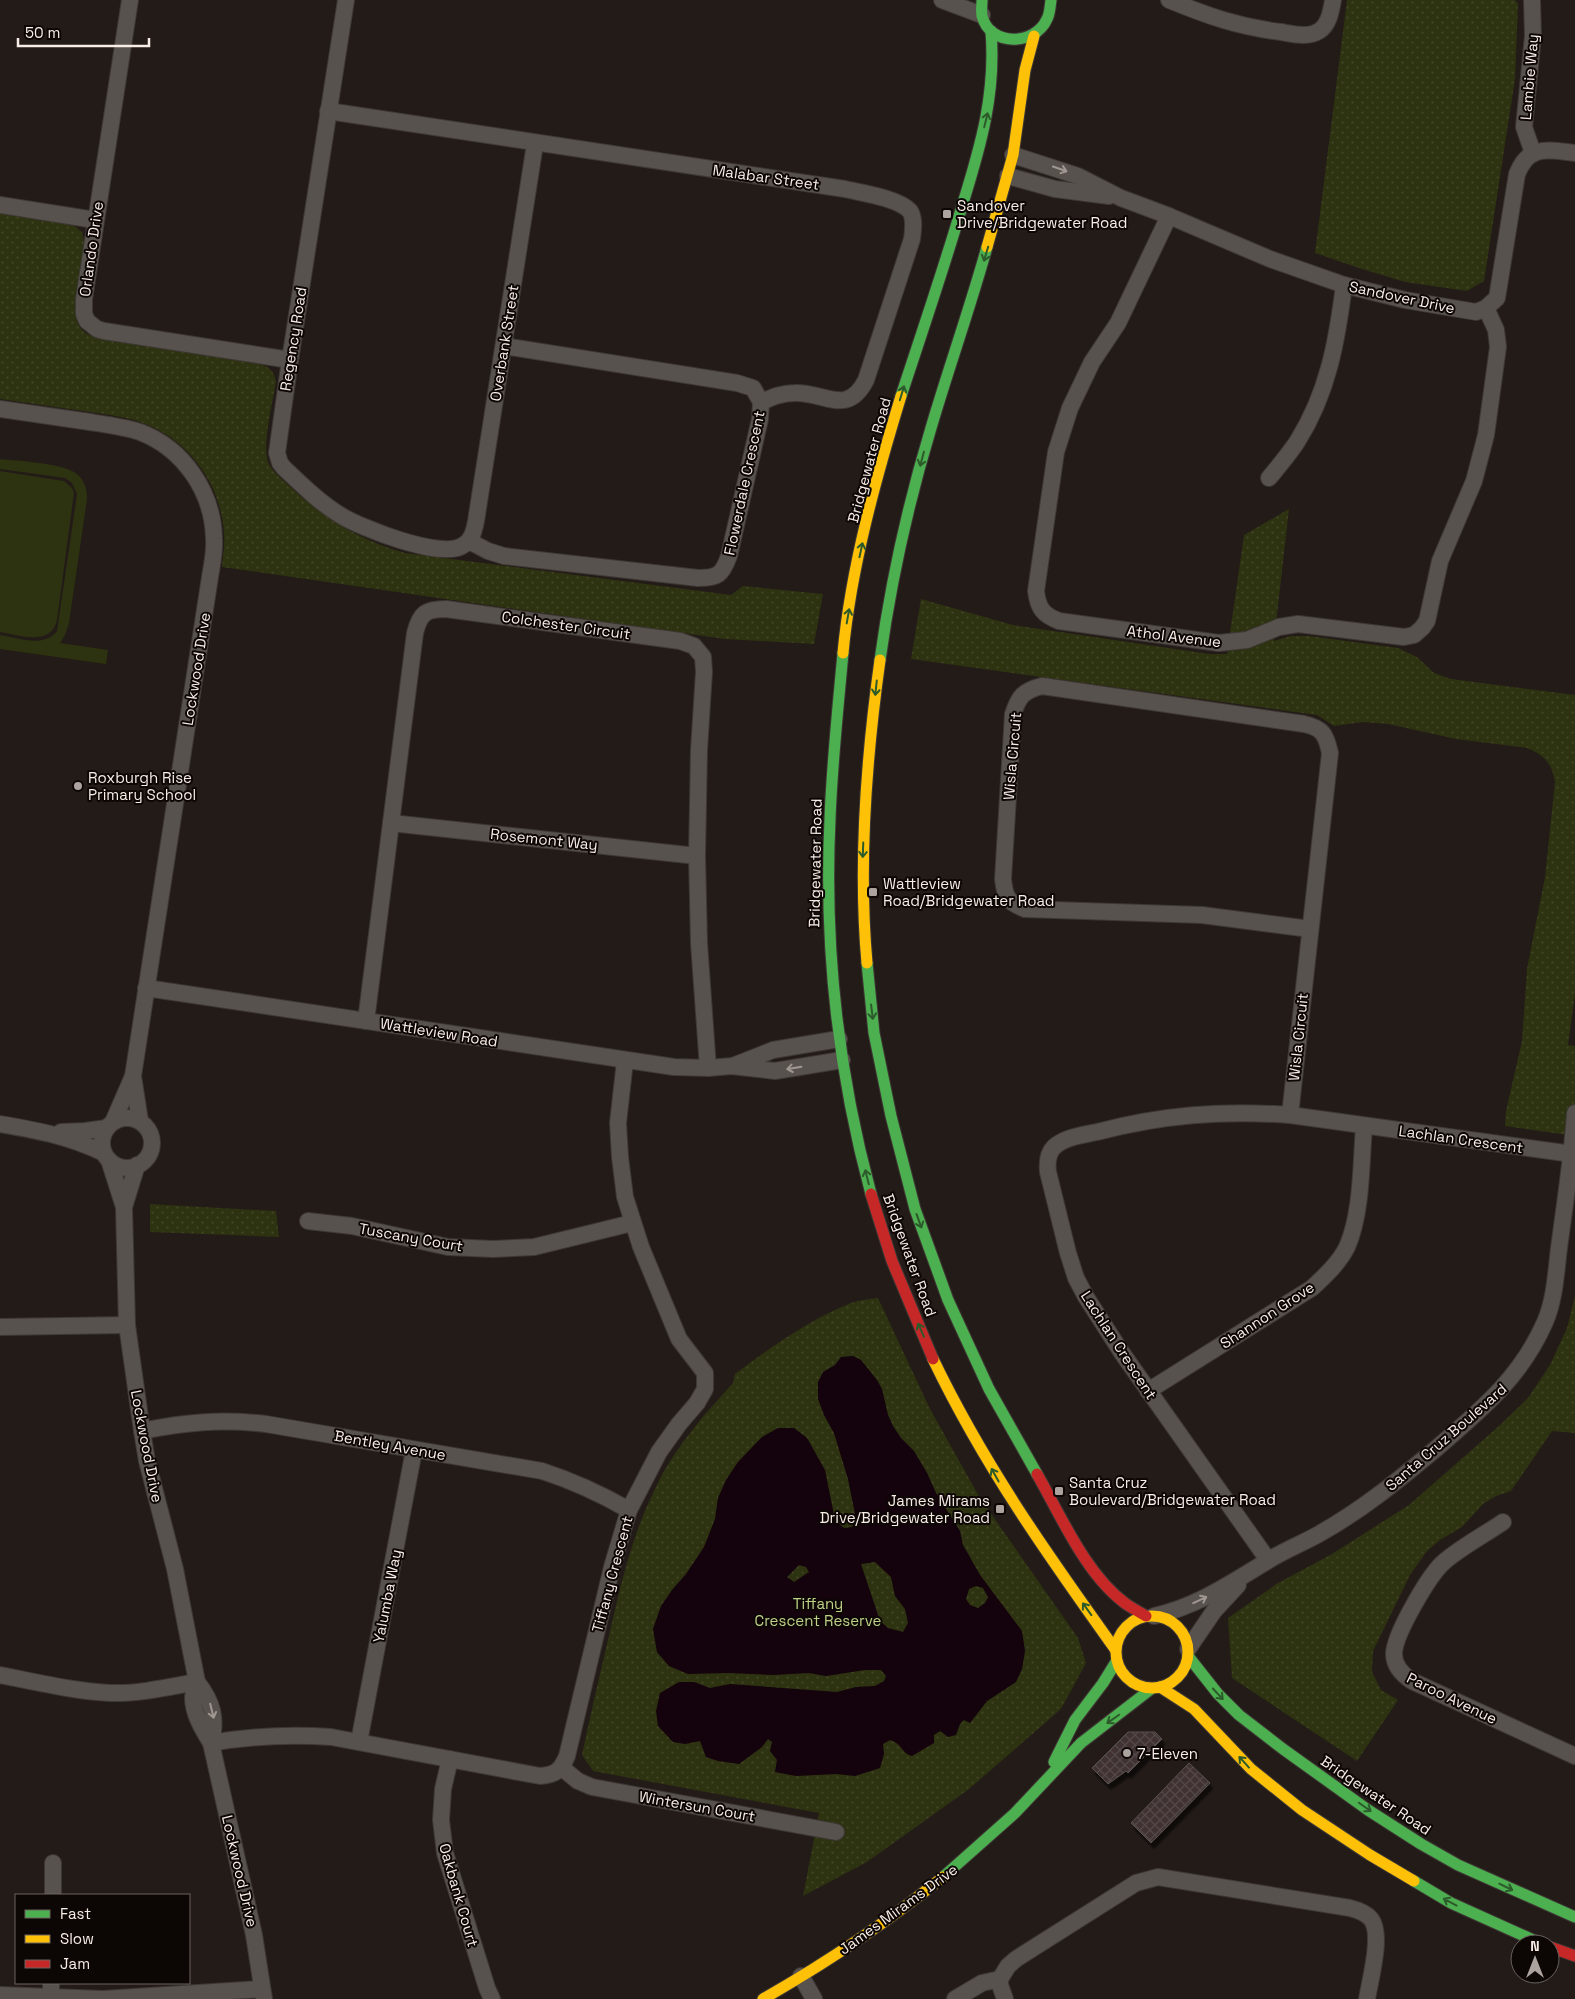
<svg xmlns="http://www.w3.org/2000/svg" width="1575" height="1999" viewBox="0 0 1575 1999" font-family="'Space Grotesk',sans-serif">
<style>
.grass{fill:#2d3210}
.park{fill:url(#park-dots)}
.water{fill:#14020d;fill-rule:evenodd}
.building{fill:url(#building-cross-hatch);stroke:#59514f;filter:url(#shadow)}
.lines{fill:none;stroke-linecap:round;stroke-linejoin:round}
.street-casing{stroke:#3e3835;stroke-width:18}
.fast-casing{stroke:#3e3835;stroke-width:13}
.slow-casing{stroke:#3e3835;stroke-width:13}
.jam-casing{stroke:#3e3835;stroke-width:13}
.street{stroke:#58524e;stroke-width:16}
.fast{stroke:#4caf50;stroke-width:11}
.slow{stroke:#ffc107;stroke-width:11}
.jam{stroke:#c62828;stroke-width:11}
.oneway{stroke:#2c5a2a}
.oneway2{stroke:#a09792}
.poi-dot{fill:#ada39e;stroke:#0c0604;stroke-width:2}
.labels{text-anchor:middle;dominant-baseline:central;stroke-width:4;stroke-linejoin:round;paint-order:stroke}
.street-label{font-size:15px;fill:#f7ece6;stroke:#0c0604}
.poi-label{font-size:15px;fill:#f7ece6;stroke:#0c0604;text-anchor:start}
.park-label{font-size:15px;fill:#bfd089;stroke:#0c0604}
</style>
<defs>
<pattern id="park-dots" width="8" height="8" patternUnits="userSpaceOnUse" patternTransform="scale(1.25)"><rect width="8" height="8" fill="#2d3210"/><path d="M2 2h.1M6 6h.1" fill="none" stroke="#424627" stroke-width="1.8" stroke-linecap="round"/></pattern>
<pattern id="building-cross-hatch" width="8" height="8" patternUnits="userSpaceOnUse" patternTransform="scale(1.25)"><rect width="8" height="8" fill="#3f3332"/><path d="M0 0l8 8M0 8l8-8" fill="none" stroke="#524746"/></pattern>
<filter id="shadow"><feDropShadow dx="3" dy="5.5" stdDeviation="1" flood-color="#0009"/></filter>
</defs>
<rect width="100%" height="100%" fill="#231b17"/>
<g class="grass">
<path d="M0 459C18 461 60 463 74 472 84 478 87 488 87 499L69 623 65 635 60 643 108 650 106 664 0 649V635C18 638 45 648 57 631L77 494 72 483 65 478 0 469Z"/>
<path d="M0 471 64 481 72 488 74 493 57 620C51 647 19 635 0 632Z"/>
</g>
<g class="park">
<path d="M1347 0H1515L1518 4 1515 79 1484 281 1467 291 1405 282 1359 268 1315 253Z"/>
<path d="M0 213 64 223 73 225 82 232C92 259 58 315 87 334 93 337 100 338 106 339L259 364C270 367 274 371 276 382 273 401 262 445 268 462 272 471 281 478 288 485 325 519 357 539 405 553L731 595 743 586 823 594 814 644 725 639 222 567C223 556 225 544 224 533 221 484 189 440 143 423 123 416 103 414 83 411 55 407 28 403 0 399Z"/>
<path d="M1289 509 1274 641 1291 636H1309L1398 648 1417 657 1434 673 1451 679 1575 695V994L1568 1045 1575 1046V1136L1505 1126 1506 1111 1522 1041 1527 969 1545 877 1555 782C1552 763 1544 755 1527 748L1456 739 1388 724 1363 722 1334 726 1317 715 911 659 921 599 1013 625 1209 654H1227L1244 535Z"/>
<path d="M150 1204 276 1211 279 1237 150 1232Z"/>
<path d="M1575 1296V1433L1552 1431 1511 1491 1496 1496 1483 1504 1462 1527 1440 1540 1427 1551 1410 1575 1373 1651 1372 1672 1381 1690 1398 1700 1357 1761 1232 1678 1228 1618 1278 1583 1332 1554 1409 1505 1499 1426 1528 1398 1550 1365 1567 1328Z"/>
<path d="M878 1298 930 1409 980 1498 1078 1638 1086 1663 1061 1709 969 1789 867 1862 803 1896 819 1813 593 1771 582 1755C590 1716 599 1678 608 1640 620 1588 631 1537 655 1489 674 1448 704 1415 733 1383L735 1374C771 1347 809 1320 851 1303 860 1300 870 1299 878 1298Z"/>
</g>
<path class="water" d="M853 1356 861 1360 877 1380 882 1389 888 1415 893 1426 901 1438 914 1451 927 1473 936 1493 960 1531 963 1545 980 1575 1022 1631 1025 1651 1022 1669 1016 1682 987 1701 970 1723 964 1720 960 1724 956 1735 948 1737 940 1731 934 1735V1743L912 1756C902 1754 902 1743 890 1740L883 1744 884 1754 880 1768 855 1776 836 1774 796 1776 775 1772 777 1760 770 1751 772 1742 768 1739 762 1747 739 1764 718 1761 706 1757 700 1741 685 1744 673 1742 658 1726 656 1711 660 1693 679 1682H694L710 1688 730 1684 837 1692 856 1687 875 1686 884 1681 886 1676 881 1670H865L826 1676 809 1673 773 1675 728 1673 688 1674 669 1666 657 1652 653 1629 661 1606 672 1590 686 1574 704 1547 715 1519 718 1498 726 1480 738 1462 762 1437 778 1428H794L807 1438 825 1470 835 1520 844 1528 852 1527 856 1519 848 1479 834 1433 824 1415 818 1399V1382L823 1372 835 1365 841 1357ZM875 1562 891 1577 895 1596 905 1609 908 1623 903 1632 888 1628 880 1621 861 1564ZM799 1565 806 1567 809 1572 794 1582 787 1577ZM976 1586 983 1588 988 1597 985 1603 978 1608 970 1605 966 1599 969 1589Z"/>
<g class="building">
<path d="M1128 1732H1155L1162 1739 1128 1773 1126 1771 1108 1784 1092 1768Z"/>
<path d="M1189 1763 1210 1783 1151 1843 1131 1823Z"/>
</g>
<g class="lines">
<g class="street-casing">
<g id="street">
<path d="M130 0 84 299V314L87 321 97 329 104 331 290 360"/>
<path d="M346 0 290 360 277 453 280 463 284 468C302 485 319 502 340 515 361 528 440 559 462 546 472 541 474 531 476 521L535 144"/>
<path d="M942 0 982 15"/>
<path d="M1169 0C1208 16 1239 27 1281 32 1293 34 1308 38 1319 31 1329 25 1331 11 1333 0"/>
<path d="M1532 0 1533 36 1524 127 1533 153"/>
<path d="M328 111 845 189C862 193 898 198 910 211 915 219 913 230 912 239L866 380C847 417 825 392 795 393 782 393 773 397 761 402"/>
<path d="M1013 155 1078 176 1121 198 1169 216 1270 259 1344 285 1405 300 1476 312 1486 308 1497 298 1517 174C1529 144 1548 150 1575 153"/>
<path d="M1008 176 1055 189 1109 196"/>
<path d="M0 205 95 220"/>
<path d="M1169 216 1118 323 1092 362 1070 408 1056 452 1036 591C1038 608 1043 615 1059 621L1219 643 1247 640 1279 627 1298 624 1404 637 1414 635 1422 628 1427 621 1440 561 1474 481 1486 435 1498 347 1496 330 1486 308"/>
<path d="M0 409C28 413 56 417 83 421 102 424 122 426 140 432 184 449 213 492 214 539 215 552 212 564 210 577L133 1076 113 1122"/>
<path d="M1269 478C1279 466 1289 454 1297 442 1328 393 1337 341 1344 285"/>
<path d="M469 541 488 551 504 556 698 578C718 578 722 575 729 556L760 419 761 402 753 388 737 383 504 346"/>
<path d="M391 823 697 856"/>
<path d="M146 988 674 1067 708 1068 732 1066 775 1071 842 1060"/>
<path d="M366 1021 415 633C420 613 426 609 446 609L680 641 694 646 703 657 704 672 699 750 697 856 699 943 708 1068"/>
<path d="M735 1065 773 1050 839 1039"/>
<path d="M133 1076 140 1121"/>
<path d="M1290 1115 1330 753C1326 735 1323 728 1304 724L1042 686C1023 691 1019 696 1013 714L1003 879C1005 897 1007 902 1025 909L1202 915 1310 929"/>
<circle cx="127" cy="1143" r="25"/>
<path d="M0 1124C40 1131 68 1136 104 1153"/>
<path d="M61 1132 85 1131 107 1128"/>
<path d="M109 1160 124 1207 127 1325 142 1431 147 1461 175 1569 197 1682C196 1687 193 1693 193 1698 193 1714 203 1730 211 1743L254 1935 264 1999"/>
<path d="M124 1207 137 1165"/>
<path d="M308 1221 352 1226 448 1247 493 1249 534 1247 632 1223"/>
<path d="M0 1327 127 1325"/>
<path d="M1148 1391 1312 1288C1325 1276 1339 1263 1347 1247 1362 1213 1361 1163 1364 1126"/>
<path d="M142 1431C186 1422 221 1419 266 1424L542 1471C573 1481 601 1494 629 1510"/>
<path d="M1503 1522C1484 1535 1463 1546 1445 1561 1430 1573 1394 1635 1394 1654 1394 1667 1403 1675 1412 1681L1575 1756"/>
<path d="M1268 1560 1122 1353 1086 1297 1076 1278 1068 1253 1048 1172C1047 1163 1048 1153 1054 1147 1065 1137 1083 1135 1097 1132 1162 1115 1222 1110 1290 1115L1572 1154"/>
<path d="M1154 1616C1198 1606 1231 1583 1269 1560 1285 1550 1303 1543 1319 1534 1362 1510 1400 1479 1438 1447 1482 1409 1521 1377 1545 1322 1555 1299 1556 1272 1559 1248 1565 1203 1572 1158 1575 1113"/>
<path d="M1188 1649 1214 1611 1238 1585"/>
<path d="M0 1675C36 1682 73 1691 110 1693 139 1694 169 1687 197 1682"/>
<path d="M197 1682C213 1702 217 1719 211 1743"/>
<path d="M359 1742 414 1450"/>
<path d="M211 1743C251 1736 290 1734 331 1737L540 1776C556 1775 561 1770 567 1756L612 1567 629 1510 659 1452 679 1424 697 1403 705 1389V1373L679 1339 641 1247 625 1197 620 1157 618 1123 625 1061"/>
<path d="M450 1759 443 1789 441 1820 445 1853 487 1988 492 1999"/>
<path d="M562 1768 578 1781 592 1787 836 1832"/>
<path d="M53 1895V1863"/>
<path d="M801 1976 814 1999"/>
<path d="M1000 1979V1985L1005 1999"/>
<path d="M0 1995 103 1999 262 1989"/>
<path d="M51 1998V1983"/>
<path d="M955 1999 982 1983 1000 1979 1008 1966 1016 1959 1136 1883 1158 1877 1350 1908C1358 1910 1366 1913 1371 1919 1383 1934 1370 1980 1367 1999"/>
</g>
</g>
<g class="fast-casing">
<g id="fast">
<path d="M982 0C982 5 981 11 982 16 990 47 1035 46 1047 19 1050 14 1050 6 1051 0"/>
<path d="M901 396C922 332 944 268 963 203 981 145 996 93 991 31"/>
<path d="M843 653C838 708 832 763 830 819 824 945 838 1072 871 1194"/>
<path d="M880 660C891 581 908 504 931 428 949 367 970 308 987 247"/>
<path d="M867 963 874 1033 891 1116 915 1209 948 1300 989 1389 1037 1474"/>
<path d="M1188 1656 1218 1694 1239 1715 1283 1749 1368 1810 1421 1844 1458 1865 1575 1917"/>
<path d="M1054 1762 1075 1720 1103 1683 1116 1662"/>
<path d="M943 1877 1015 1813 1081 1743 1151 1689"/>
<path d="M1414 1881 1451 1903 1542 1944"/>
</g>
</g>
<g class="slow-casing">
<g id="slow">
<path d="M987 247 1013 155 1025 70 1034 36"/>
<path d="M843 653C851 567 876 478 901 396"/>
<path d="M867 963C858 863 866 760 880 660"/>
<path d="M933 1359C984 1465 1047 1554 1115 1649"/>
<circle cx="1152" cy="1652" r="36"/>
<path d="M1160 1687 1194 1709 1251 1769 1302 1810 1370 1855 1414 1881"/>
<path d="M763 1999C826 1963 886 1923 943 1877"/>
</g>
</g>
<g class="jam-casing">
<g id="jam">
<path d="M871 1194 892 1261 933 1359"/>
<path d="M1037 1474C1061 1516 1086 1575 1126 1604 1132 1608 1139 1612 1146 1616"/>
<path d="M1550 1947 1575 1956"/>
</g>
</g>
<use href="#street" class="street"/>
<use href="#fast" class="fast"/>
<use href="#slow" class="slow"/>
<use href="#jam" class="jam"/>
</g>
<defs><path id="oneway-shaft" d="M-6 0H5M1.5-3L5.5 0L1.5 3" fill="none" stroke-width="1.6" stroke-linecap="round" stroke-linejoin="round" transform="scale(1.25)"/></defs>
<g class="oneway">
<use href="#oneway-shaft" transform="translate(986 120) rotate(-76)"/>
<use href="#oneway-shaft" transform="translate(986 254) rotate(107)"/>
<use href="#oneway-shaft" transform="translate(902 393) rotate(-73)"/>
<use href="#oneway-shaft" transform="translate(922 459) rotate(105)"/>
<use href="#oneway-shaft" transform="translate(861 550) rotate(-78)"/>
<use href="#oneway-shaft" transform="translate(848 616) rotate(-80)"/>
<use href="#oneway-shaft" transform="translate(876 688) rotate(96)"/>
<use href="#oneway-shaft" transform="translate(863 850) rotate(92)"/>
<use href="#oneway-shaft" transform="translate(872 1012) rotate(83)"/>
<use href="#oneway-shaft" transform="translate(867 1177) rotate(-104)"/>
<use href="#oneway-shaft" transform="translate(919 1221) rotate(70)"/>
<use href="#oneway-shaft" transform="translate(921 1330) rotate(-114)"/>
<use href="#oneway-shaft" transform="translate(995 1475) rotate(-119)"/>
<use href="#oneway-shaft" transform="translate(1087 1609) rotate(-126)"/>
<use href="#oneway-shaft" transform="translate(1218 1694) rotate(47)"/>
<use href="#oneway-shaft" transform="translate(1113 1719) rotate(145)"/>
<use href="#oneway-shaft" transform="translate(1244 1762) rotate(-132)"/>
<use href="#oneway-shaft" transform="translate(1365 1807) rotate(35)"/>
<use href="#oneway-shaft" transform="translate(1506 1887) rotate(26)"/>
<use href="#oneway-shaft" transform="translate(1450 1902) rotate(-152)"/>
</g>
<g class="oneway2">
<use href="#oneway-shaft" transform="translate(1060 169) rotate(19)"/>
<use href="#oneway-shaft" transform="translate(794 1068) rotate(171)"/>
<use href="#oneway-shaft" transform="translate(1200 1600) rotate(-25)"/>
<use href="#oneway-shaft" transform="translate(212 1711) rotate(76)"/>
</g>
<g class="poi-dot">
<rect x="942" y="209" width="10" height="10" rx="2.5"/>
<circle cx="78" cy="786" r="5"/>
<rect x="868" y="887" width="10" height="10" rx="2.5"/>
<rect x="1054" y="1486" width="10" height="10" rx="2.5"/>
<rect x="995" y="1504" width="10" height="10" rx="2.5"/>
<circle cx="1127" cy="1753" r="5"/>
</g>
<g class="labels">
<g class="street-label">
<text transform="translate(1529 77) rotate(-85)">Lambie Way</text>
<text transform="translate(766 177) rotate(8)">Malabar Street</text>
<text transform="translate(91 249) rotate(-82)">Orlando Drive</text>
<text transform="translate(1402 297) rotate(12)">Sandover Drive</text>
<text transform="translate(293 339) rotate(-81)">Regency Road</text>
<text transform="translate(504 343) rotate(-81)">Overbank Street</text>
<text transform="translate(869 460) rotate(-75)">Bridgewater Road</text>
<text transform="translate(744 483) rotate(-78)">Flowerdale Crescent</text>
<text transform="translate(566 625) rotate(8)">Colchester Circuit</text>
<text transform="translate(1174 636) rotate(7)">Athol Avenue</text>
<text transform="translate(196 669) rotate(-81)">Lockwood Drive</text>
<text transform="translate(1012 756) rotate(-85)">Wisla Circuit</text>
<text transform="translate(544 839) rotate(6)">Rosemont Way</text>
<text transform="translate(815 863) rotate(-89)">Bridgewater Road</text>
<text transform="translate(439 1032) rotate(9)">Wattleview Road</text>
<text transform="translate(1298 1037) rotate(-84)">Wisla Circuit</text>
<text transform="translate(1461 1139) rotate(8)">Lachlan Crescent</text>
<text transform="translate(411 1237) rotate(10)">Tuscany Court</text>
<text transform="translate(910 1255) rotate(70)">Bridgewater Road</text>
<text transform="translate(1267 1315) rotate(-33)">Shannon Grove</text>
<text transform="translate(1119 1345) rotate(57)">Lachlan Crescent</text>
<text transform="translate(1446 1437) rotate(-41)">Santa Cruz Boulevard</text>
<text transform="translate(390 1445) rotate(10)">Bentley Avenue</text>
<text transform="translate(147 1446) rotate(79)">Lockwood Drive</text>
<text transform="translate(612 1574) rotate(-75)">Tiffany Crescent</text>
<text transform="translate(387 1596) rotate(-79)">Yalumba Way</text>
<text transform="translate(1452 1698) rotate(26)">Paroo Avenue</text>
<text transform="translate(1376 1795) rotate(34)">Bridgewater Road</text>
<text transform="translate(697 1806) rotate(10)">Wintersun Court</text>
<text transform="translate(240 1871) rotate(77)">Lockwood Drive</text>
<text transform="translate(459 1895) rotate(74)">Oakbank Court</text>
<text transform="translate(898 1909) rotate(-36)">James Mirams Drive</text>
</g>
<g class="poi-label">
<text x="957" y="205">Sandover<tspan x="957" dy="17">Drive/Bridgewater Road</tspan></text>
<text x="88" y="777">Roxburgh Rise<tspan x="88" dy="17">Primary School</tspan></text>
<text x="883" y="883">Wattleview<tspan x="883" dy="17">Road/Bridgewater Road</tspan></text>
<text x="1069" y="1482">Santa Cruz<tspan x="1069" dy="17">Boulevard/Bridgewater Road</tspan></text>
<text x="990" y="1500" text-anchor="end">James Mirams<tspan x="990" dy="17">Drive/Bridgewater Road</tspan></text>
<text x="1137" y="1753">7-Eleven</text>
</g>
<g class="park-label">
<text x="818" y="1603">Tiffany<tspan x="818" dy="17">Crescent Reserve</tspan></text>
</g>
</g>
<rect x="15" y="1894" width="175" height="90" fill="#0c0604" stroke="#6a625e"/>
<rect x="25" y="1910" width="25" height="8" fill="#4caf50" stroke="#6a625e"/>
<text x="60" y="1919" font-size="15" fill="#f7ece6">Fast</text>
<rect x="25" y="1935" width="25" height="8" fill="#ffc107" stroke="#6a625e"/>
<text x="60" y="1944" font-size="15" fill="#f7ece6">Slow</text>
<rect x="25" y="1960" width="25" height="8" fill="#c62828" stroke="#6a625e"/>
<text x="60" y="1969" font-size="15" fill="#f7ece6">Jam</text>
<g transform="translate(1535 1959)"><circle r="24" fill="#0c0604" stroke="#6a625e"/>
<path d="M0-4L9 19L0 12L-9 19Z" fill="#ada39e"/>
<text y="-8" font-size="14" font-weight="bold" text-anchor="middle" fill="#f7ece6">N</text>
</g>
<path d="M18 38v8h131v-8" fill="none" stroke="#f7ece6" stroke-width="2.5"/>
<text x="25" y="38" font-size="15" fill="#f7ece6" stroke="#0c0604" stroke-width="4" paint-order="stroke">50 m</text>
</svg>
